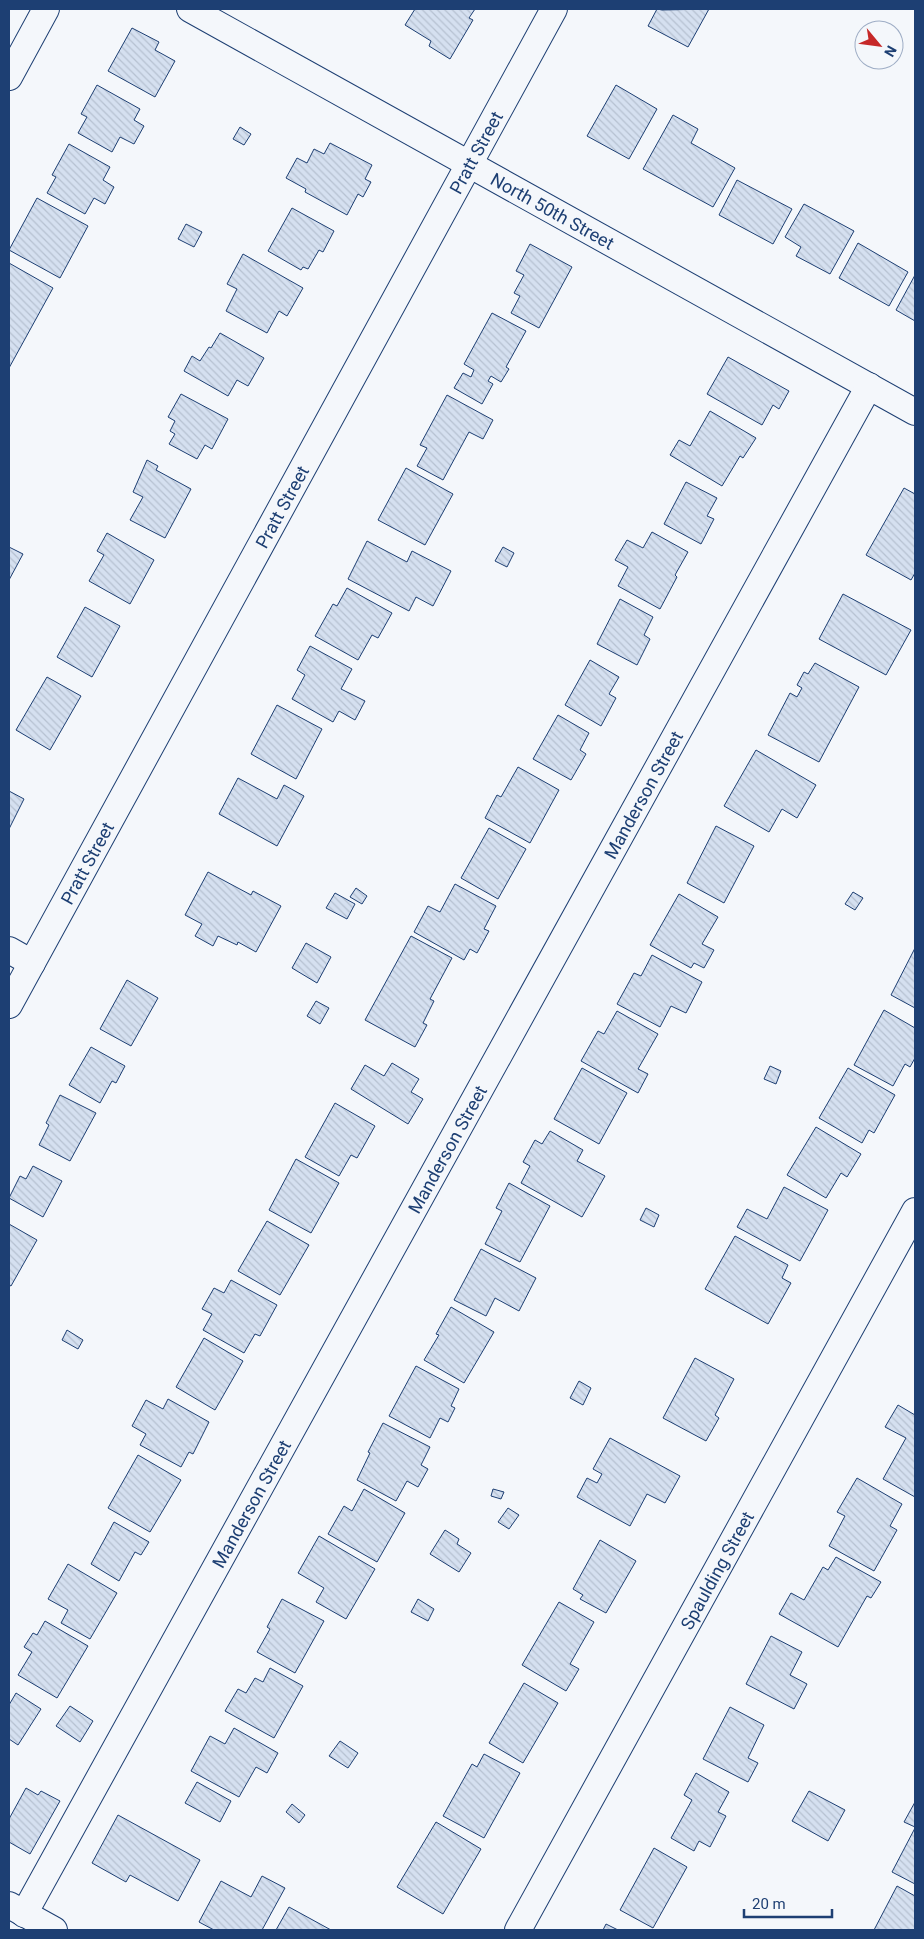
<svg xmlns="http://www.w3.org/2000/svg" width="924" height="1939" viewBox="0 0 924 1939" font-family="Roboto,sans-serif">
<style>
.building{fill:url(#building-back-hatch);stroke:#1d3f73}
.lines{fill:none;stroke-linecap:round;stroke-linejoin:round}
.street-casing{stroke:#1d3f73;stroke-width:28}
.street{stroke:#f4f7fb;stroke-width:26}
.labels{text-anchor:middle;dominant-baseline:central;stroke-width:4;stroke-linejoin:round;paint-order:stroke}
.street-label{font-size:18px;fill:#1d3f73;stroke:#f4f7fb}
</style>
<defs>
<pattern id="building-back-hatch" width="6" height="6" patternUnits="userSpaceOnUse" patternTransform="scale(1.25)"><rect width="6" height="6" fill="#d5e0f0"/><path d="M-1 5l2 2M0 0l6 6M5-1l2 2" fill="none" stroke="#b6c1d1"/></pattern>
</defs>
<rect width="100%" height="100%" fill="#f4f7fb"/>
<g class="building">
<path d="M415 9H475L469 18 473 20 450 59 429 46 431 41 405 25Z"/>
<path d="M657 9 662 10 709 9 688 47 648 26Z"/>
<path d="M132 28 159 42 155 50 175 61 155 97 108 71Z"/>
<path d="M97 85 140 109 134 120 144 126 134 144 120 137 112 152 78 133 87 117 81 114Z"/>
<path d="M616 85 657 109 629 159 587 136Z"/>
<path d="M673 115 698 129 691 143 735 168 713 207 643 169Z"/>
<path d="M240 127 251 134 244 145 233 139Z"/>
<path d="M330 143 372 165 365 179 371 182 363 197 358 194 347 215 305 192 306 189 286 178 297 158 307 163 314 149 324 154Z"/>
<path d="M69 144 110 167 103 180 114 187 105 204 94 198 85 214 47 193 56 177 52 175Z"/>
<path d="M737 180 792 209 773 244 719 215Z"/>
<path d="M37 198 88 226 60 278 9 250Z"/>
<path d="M804 204 854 231 830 274 796 256 801 247 785 237Z"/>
<path d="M292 208 334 231 323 252 319 250 308 269 303 267 301 270 268 251Z"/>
<path d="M186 224 202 232 194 247 178 239Z"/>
<path d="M858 243 908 272 889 306 839 278Z"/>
<path d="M530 244 572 267 539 328 511 313 520 296 514 293 524 275 516 271Z"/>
<path d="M243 254 303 288 287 316 279 311 267 333 226 311 237 289 227 284Z"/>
<path d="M9 263 53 288 9 368Z"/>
<path d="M915 275V321L896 310Z"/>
<path d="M492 313 526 331 506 367 509 369 501 382 491 376 488 381 493 384 482 404 454 388 463 373 471 377 474 370 464 364Z"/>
<path d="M220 333 264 358 248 386 237 380 228 396 184 371 192 356 200 361 209 347 211 348Z"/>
<path d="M728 357 789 391 779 409 773 405 762 425 707 394Z"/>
<path d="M181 394 228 419 212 449 205 445 197 459 169 444 175 434 170 431 175 421 168 417Z"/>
<path d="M447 395 493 420 483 439 469 432 443 480 417 466 427 448 420 445Z"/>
<path d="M710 411 756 438 743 458 740 456 722 486 670 455 679 440 690 446Z"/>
<path d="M147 460 158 466 156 470 191 489 165 538 130 520 143 497 133 492Z"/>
<path d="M406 468 453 494 425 545 378 520Z"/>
<path d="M686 482 717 498 707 516 714 519 701 544 664 524Z"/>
<path d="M904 488 915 494V573L911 580 866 555Z"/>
<path d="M652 532 688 552 675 575 677 577 660 609 618 586 628 567 615 560 627 540 643 548Z"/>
<path d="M107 533 154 560 130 604 89 581 104 555 97 551Z"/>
<path d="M367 541 407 562 412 551 451 571 433 606 416 597 409 611 348 579Z"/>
<path d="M9 547 23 554 9 580Z"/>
<path d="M503 547 514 553 507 567 495 561Z"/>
<path d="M347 588 392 613 378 638 372 635 358 660 315 636 333 604 337 606Z"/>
<path d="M843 594 911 630 886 675 819 639Z"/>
<path d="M620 599 653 617 644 635 650 639 637 665 597 644Z"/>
<path d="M85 607 120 626 92 677 57 657Z"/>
<path d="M310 646 352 669 341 689 365 701 355 720 339 711 333 722 292 699 305 675 297 670Z"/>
<path d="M590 660 619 677 609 694 616 698 601 726 565 705Z"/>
<path d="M815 663 859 687 819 762 768 735 790 693 797 697 802 688 797 685 804 672 808 674Z"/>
<path d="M47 677 81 696 50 750 16 730Z"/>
<path d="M277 705 322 729 296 779 251 754Z"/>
<path d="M558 715 589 733 580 750 586 754 571 780 533 759Z"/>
<path d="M756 750 816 785 797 818 782 809 769 832 724 806Z"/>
<path d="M518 767 559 790 530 843 485 818 497 795 501 797Z"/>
<path d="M238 778 277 799 284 785 304 796 277 846 219 814Z"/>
<path d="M9 791 24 799 9 829Z"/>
<path d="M716 826 754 846 724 903 687 883Z"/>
<path d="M489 828 526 849 498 899 461 878Z"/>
<path d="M208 872 251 895 253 891 281 906 256 952 238 942 237 945 218 936 213 946 195 936 202 924 185 915Z"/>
<path d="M455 884 496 906 484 929 489 931 477 953 470 949 464 960 414 932 428 906 440 912Z"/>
<path d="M356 888 367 896 362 904 350 897Z"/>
<path d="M853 892 863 898 855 910 845 904Z"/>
<path d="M335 893 355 904 347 919 326 908Z"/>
<path d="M679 894 718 917 702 944 714 950 704 968 694 963 691 968 650 945Z"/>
<path d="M411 936 452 958 430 999 434 1001 423 1023 427 1025 415 1047 365 1020Z"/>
<path d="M306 943 331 957 317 983 292 968Z"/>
<path d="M915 948V1008L891 995Z"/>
<path d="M652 955 702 982 686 1013 671 1006 660 1027 617 1004 634 973 641 976Z"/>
<path d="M127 980 158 998 131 1046 100 1029Z"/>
<path d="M316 1001 329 1008 320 1024 307 1016Z"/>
<path d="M884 1010 915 1028V1058L910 1067 905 1064 893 1086 854 1065Z"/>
<path d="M617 1011 658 1034 638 1069 648 1074 638 1093 581 1061 598 1031 604 1034Z"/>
<path d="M91 1047 125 1066 116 1083 112 1081 100 1103 69 1085Z"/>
<path d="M392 1063 419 1079 411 1092 423 1099 408 1124 351 1089 365 1065 384 1076Z"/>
<path d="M770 1066 781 1071 776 1084 764 1079Z"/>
<path d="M582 1068 627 1093 599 1144 554 1119Z"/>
<path d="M848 1068 895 1095 874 1133 869 1130 862 1143 819 1118Z"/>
<path d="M60 1095 96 1113 70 1161 39 1145 49 1125 46 1123Z"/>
<path d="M335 1103 375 1126 357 1158 351 1155 339 1176 305 1157Z"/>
<path d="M816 1127 861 1154 847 1177 841 1173 826 1198 787 1175Z"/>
<path d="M550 1131 583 1150 577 1161 605 1176 582 1217 521 1183 530 1166 523 1162 535 1140 542 1144Z"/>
<path d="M296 1159 339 1183 311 1233 269 1210Z"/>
<path d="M33 1166 62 1181 43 1217 9 1198 20 1176 26 1179Z"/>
<path d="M509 1183 550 1206 520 1262 485 1244 502 1211 496 1208Z"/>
<path d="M784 1187 828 1210 800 1261 737 1227 747 1209 767 1219Z"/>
<path d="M646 1208 659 1215 654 1227 640 1220Z"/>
<path d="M267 1221 309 1245 280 1295 238 1271Z"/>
<path d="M9 1224 37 1240 11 1286 9 1285Z"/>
<path d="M735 1236 788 1265 782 1278 791 1283 768 1324 705 1289Z"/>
<path d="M481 1249 536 1278 519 1311 495 1298 486 1316 454 1300Z"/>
<path d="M231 1280 277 1305 260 1336 255 1334 244 1353 203 1330 212 1314 202 1309 214 1288 224 1293Z"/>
<path d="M451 1307 494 1332 464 1383 424 1360 439 1335 436 1334Z"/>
<path d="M67 1330 83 1340 78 1349 62 1340Z"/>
<path d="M204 1338 243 1361 215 1410 176 1387Z"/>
<path d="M695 1358 734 1379 715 1415 719 1418 706 1441 663 1418Z"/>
<path d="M416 1366 459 1389 451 1406 455 1408 448 1422 440 1418 430 1438 389 1416Z"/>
<path d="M579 1381 591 1388 583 1405 570 1398Z"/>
<path d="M168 1399 209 1422 193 1454 189 1452 181 1467 140 1445 146 1434 132 1426 146 1400 163 1409Z"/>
<path d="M898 1405 915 1415V1497L883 1479 906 1438 885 1427Z"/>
<path d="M383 1423 430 1447 421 1465 428 1469 418 1487 407 1481 396 1501 357 1480 370 1453 368 1452Z"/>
<path d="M610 1438 680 1476 665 1503 647 1494 630 1526 577 1497 587 1478 597 1483 602 1474 593 1469Z"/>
<path d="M138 1455 181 1480 150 1532 108 1508Z"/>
<path d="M857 1478 902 1504 890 1526 897 1530 874 1571 829 1546 845 1516 837 1512Z"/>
<path d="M364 1489 405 1513 377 1562 328 1534 344 1506 352 1511Z"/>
<path d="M493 1489 504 1492 501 1499 491 1496Z"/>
<path d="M508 1508 519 1515 509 1529 498 1522Z"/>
<path d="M114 1522 149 1542 141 1555 135 1552 119 1581 91 1564Z"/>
<path d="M445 1530 459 1539 457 1544 471 1553 459 1572 430 1554Z"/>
<path d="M319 1536 375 1569 346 1619 316 1602 324 1588 298 1573Z"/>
<path d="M600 1540 636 1561 606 1613 580 1599 583 1595 573 1589Z"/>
<path d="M836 1557 881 1582 871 1598 867 1596 838 1647 779 1614 791 1593 804 1600 823 1567 828 1570Z"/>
<path d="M68 1564 117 1593 90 1639 61 1623 68 1610 48 1599Z"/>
<path d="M282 1599 324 1621 295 1673 257 1652 270 1629 267 1627Z"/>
<path d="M418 1599 434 1609 428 1621 411 1612Z"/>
<path d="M559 1602 594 1622 570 1664 579 1669 566 1691 522 1665Z"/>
<path d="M45 1621 88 1646 57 1698 18 1675 32 1652 24 1647 33 1633 37 1635Z"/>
<path d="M771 1636 802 1652 790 1675 807 1684 794 1709 746 1684Z"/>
<path d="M270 1668 303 1686 274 1738 225 1711 238 1689 246 1693 255 1678 263 1682Z"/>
<path d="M524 1683 558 1703 523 1763 489 1743Z"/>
<path d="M16 1693 41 1709 18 1745 9 1739V1705Z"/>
<path d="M70 1706 93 1721 80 1742 56 1726Z"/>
<path d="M730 1707 764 1725 748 1758 758 1763 748 1782 703 1759Z"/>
<path d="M234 1728 278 1753 267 1773 256 1767 239 1797 191 1771 210 1736 225 1744Z"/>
<path d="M340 1741 358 1753 348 1768 329 1756Z"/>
<path d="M484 1754 520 1773 484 1838 443 1816 472 1764 477 1767Z"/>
<path d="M696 1773 729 1792 718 1812 726 1816 710 1847 699 1841 694 1851 671 1838 692 1800 684 1795Z"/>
<path d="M197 1782 231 1801 220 1822 185 1803Z"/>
<path d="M26 1788 38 1795 41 1791 60 1801 30 1854 9 1842V1819Z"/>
<path d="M809 1791 845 1810 828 1841 792 1821Z"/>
<path d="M915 1802V1827L904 1822Z"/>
<path d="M292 1804 305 1815 299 1823 286 1812Z"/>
<path d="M118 1815 200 1860 178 1901 130 1875 126 1882 92 1863Z"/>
<path d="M436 1822 481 1849 443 1914 397 1887Z"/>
<path d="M915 1828V1884L892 1872Z"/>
<path d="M654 1848 687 1867 653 1928 620 1910Z"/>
<path d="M262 1876 285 1888 262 1930H214L199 1922 221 1881 251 1897Z"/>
<path d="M897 1886 915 1896V1930H874Z"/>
<path d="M289 1907 331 1930H276Z"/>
<path d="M606 1924 618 1930H603Z"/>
</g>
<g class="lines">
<g class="street-casing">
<g id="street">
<path id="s1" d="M190 9 915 412"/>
<path d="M9 77 46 9"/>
<path d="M9 950 32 963"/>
<path id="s2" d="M9 1005 554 9"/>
<path d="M9 1905 54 1930"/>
<path id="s3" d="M24 1914 869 386"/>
<path id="s4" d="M518 1930 915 1211"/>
</g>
</g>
<use href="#street" class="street"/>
</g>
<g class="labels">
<g class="street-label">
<text stroke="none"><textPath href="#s2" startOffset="972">Pratt Street</textPath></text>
<text stroke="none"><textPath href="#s1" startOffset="415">North 50th Street</textPath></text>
<text stroke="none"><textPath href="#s2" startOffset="568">Pratt Street</textPath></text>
<text stroke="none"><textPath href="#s3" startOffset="1279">Manderson Street</textPath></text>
<text stroke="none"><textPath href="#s2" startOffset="162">Pratt Street</textPath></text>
<text stroke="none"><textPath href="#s3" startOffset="874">Manderson Street</textPath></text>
<text stroke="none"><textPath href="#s3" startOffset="469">Manderson Street</textPath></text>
<text stroke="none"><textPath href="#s4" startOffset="411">Spaulding Street</textPath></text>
</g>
</g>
<rect width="924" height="1939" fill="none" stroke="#1d3f73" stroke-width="20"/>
<g transform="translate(879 45) rotate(119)"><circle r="24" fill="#f4f7fb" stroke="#9eadc5"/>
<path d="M0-4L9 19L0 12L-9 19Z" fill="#c62828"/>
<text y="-8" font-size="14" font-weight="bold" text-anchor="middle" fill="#1d3f73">N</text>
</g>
<path d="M744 1909v8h88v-8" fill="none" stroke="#1d3f73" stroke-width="2.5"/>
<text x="752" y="1909" font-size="15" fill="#1d3f73" stroke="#f4f7fb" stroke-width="4" paint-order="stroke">20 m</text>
</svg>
